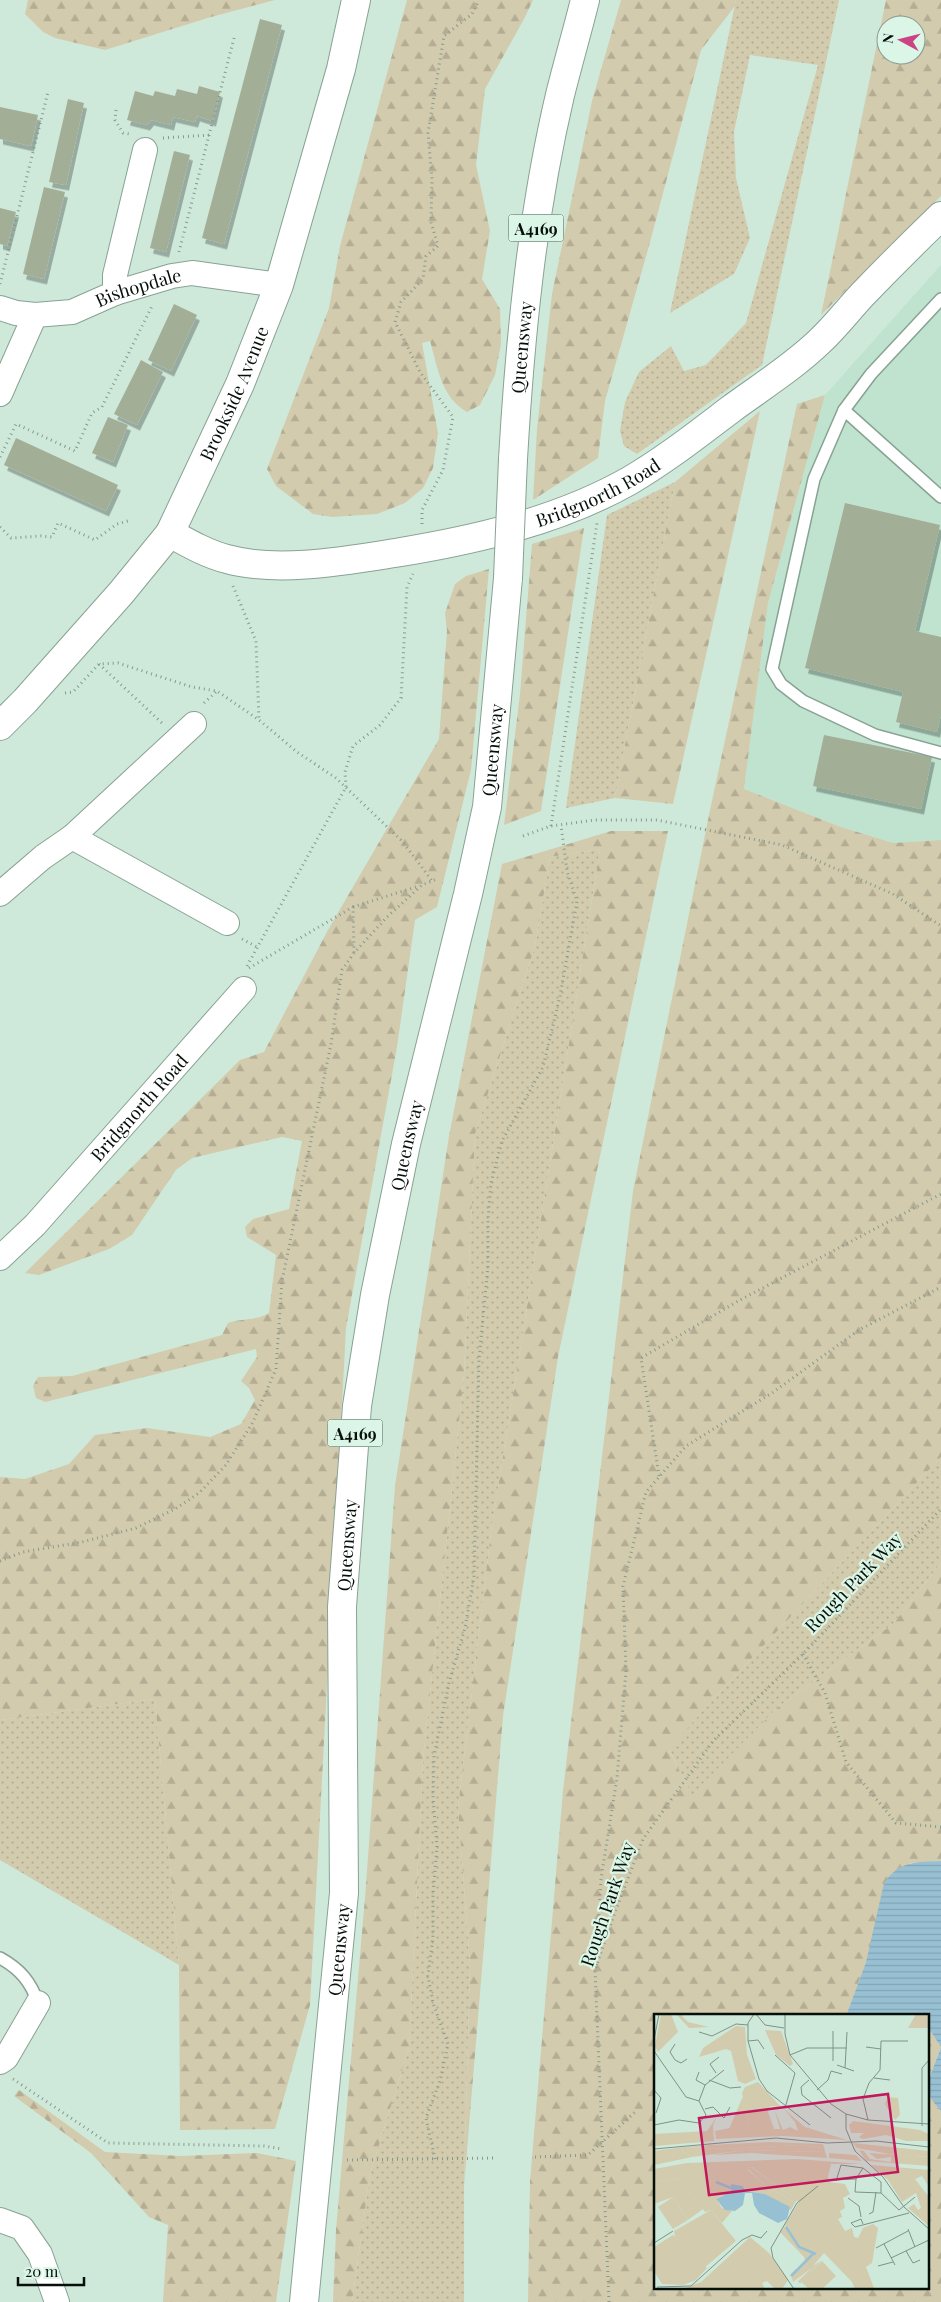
<svg xmlns="http://www.w3.org/2000/svg" width="941" height="2302" viewBox="0 0 941 2302" font-family="'Playfair Display',serif">
<style>
.built{fill:#bfe3cf}
.grass{fill:url(#grass-dots)}
.forest{fill:url(#forest-firs);fill-rule:evenodd}
.water{fill:url(#water-rules)}
.building{fill:#a3ae97;filter:url(#shadow)}
.lines{fill:none;stroke-linecap:round;stroke-linejoin:round}
.lane-casing{stroke:#88a294;stroke-width:14}
.street-casing{stroke:#88a294;stroke-width:26}
.secondary-casing{stroke:#88a294;stroke-width:30}
.primary-casing{stroke:#88a294;stroke-width:30}
.path{stroke:#859a8e;stroke-width:3;stroke-dasharray:1 4;stroke-linecap:butt}
.lane{stroke:#fff;stroke-width:11}
.street{stroke:#fff;stroke-width:24}
.secondary{stroke:#fff;stroke-width:28}
.primary{stroke:#fff;stroke-width:28}
.primary-bridge-casing{stroke:#88a294;stroke-width:30;stroke-linecap:butt}
.primary-bridge{stroke:#fff;stroke-width:28}
.labels{text-anchor:middle;dominant-baseline:central;stroke-width:4.5;stroke-linejoin:round;paint-order:stroke}
.shield{fill:#dbf6e7;stroke:#46544c;stroke-width:1}
.shield-label{font-size:16px;font-weight:bold;fill:#060f0a}
.street-label{font-size:18px;fill:#060f0a;stroke:#dbf6e7}
.inset-river{fill:none;stroke:#98c0d3;stroke-width:2.5}
.inset-road{fill:none;stroke:#7e9287;stroke-width:1}
.view{fill:#c2185b;fill-opacity:0.15;stroke:#c2185b;stroke-width:2.5}
.inset-edge{fill:none;stroke:#060f0a;stroke-width:2.5}
</style>
<defs>
<pattern id="grass-dots" width="8" height="8" patternUnits="userSpaceOnUse" patternTransform="scale(1.25)"><rect width="8" height="8" fill="#d3cbad"/><path d="M2 2h.1M6 6h.1" fill="none" stroke="#b4ad94" stroke-width="1.8" stroke-linecap="round"/></pattern>
<pattern id="forest-firs" width="22" height="20" patternUnits="userSpaceOnUse" patternTransform="scale(1.25)"><rect width="22" height="20" fill="#d3cbad"/><path d="M5 1l3.5 6h-7zM16 11l3.5 6h-7z" fill="#b4ad94"/></pattern>
<pattern id="water-rules" width="6" height="5" patternUnits="userSpaceOnUse" patternTransform="scale(1.25)"><rect width="6" height="5" fill="#98c0d3"/><path d="M0 2.5h6" fill="none" stroke="#82a4b4"/></pattern>
<filter id="shadow"><feDropShadow dx="3" dy="5.5" stdDeviation="0" flood-color="#0004"/></filter>
</defs>
<rect width="100%" height="100%" fill="#cee9da"/>
<path class="built" d="M941 265V840L893 843 838 826 744 789 768 603 825 395Z"/>
<g class="grass">
<path d="M736 0H839L762 365 637 454 624 446 620 431 625 402 639 372 671 346 684 371 706 365 746 323 818 65 750 55 734 132 736 178 750 238 734 274 670 313Z"/>
<path d="M675 482 615 798 566 808 607 515Z"/>
<path d="M600 849 491 1532 458 1808 470 1965 464 2187V2302H352L370 2174 409 2048 423 1759 464 1375 475 1134 535 946 550 857Z"/>
<path d="M941 1457V1563L893 1624 777 1708 692 1796 669 1749 703 1710Z"/>
<path d="M155 1699 179 1965 0 1860V1720Z"/>
</g>
<g class="forest">
<path d="M28 0H275L211 17 105 50 55 38 43 32 25 14Z"/>
<path d="M407 0H533L524 19 485 89 476 165 490 231 482 279 500 309 501 344 495 375 480 405 467 412C441 397 438 368 430 341L422 343 438 433 433 468 423 488 405 503 377 514 332 517 313 514 276 486 267 469 329 308 340 246Z"/>
<path d="M621 0H736L735 6 701 50 649 246 605 401 598 458 533 500 537 429 552 294 592 101Z"/>
<path d="M886 0H941V196L821 315ZM886 25H916V55H886Z"/>
<path d="M825 395 768 603 744 789 838 826 893 843 941 840V1457L703 1710 669 1750 692 1795 777 1708 893 1624 941 1563V1861L910 1863 866 1962 846 2016H655V2288H927V2031L931 2032 941 2047 927 2083 929 2095 941 2111V2302H528L530 2181 563 1791 633 1191 709 815 797 404Z"/>
<path d="M760 411 673 804 615 798 675 482Z"/>
<path d="M584 528 541 811 504 825 520 694 532 544Z"/>
<path d="M489 569 471 770 437 907 415 920 397 1047 346 1328 310 2005 275 2129 180 2130 179 1965 155 1699 0 1720V1477L25 1479 69 1464 95 1435 147 1428 210 1437 241 1424 255 1400 249 1388 241 1381 257 1357 256 1349 45 1402 36 1398 33 1386 38 1377 72 1376 222 1335 228 1323C242 1318 256 1321 269 1313L276 1255 247 1237 245 1227 253 1219 289 1209 302 1141 282 1137 192 1158 176 1170 132 1235 109 1249 39 1275 25 1273 240 1060 264 1052 328 930 439 739 447 631 445 613 455 584 466 576Z"/>
<path d="M611 831H668L558 1357 503 1716 464 2187 470 1965 458 1808 491 1532 600 849 550 857 535 946 475 1134 464 1375 423 1759 409 2048 370 2174 352 2302H333L336 2230 365 1898 395 1486 449 1136 502 864Z"/>
<path d="M19 2090 105 2152 181 2156 257 2153 296 2161 276 2302H163L168 2225 149 2217 91 2153 14 2096Z"/>
</g>
<path class="water" d="M941 1861V2111C937 2106 931 2100 929 2094 925 2082 937 2060 941 2047L931 2032 927 2031V2016H883L880 2013 873 2016H846L866 1962 884 1883C899 1861 916 1862 941 1861Z"/>
<g class="building">
<path d="M260 19 282 25 224 244 202 238Z"/>
<path d="M199 86 220 92 213 121 197 116 195 122 173 117 171 125 151 120 147 125 127 120 135 91 153 96 155 91 175 96 177 89 197 94Z"/>
<path d="M68 99 84 103 66 185 49 182Z"/>
<path d="M0 107 38 115 31 146 0 139Z"/>
<path d="M174 151 190 155 166 252 150 248Z"/>
<path d="M44 187 65 192 44 279 23 274Z"/>
<path d="M0 208 16 212 7 246 0 244Z"/>
<path d="M174 304 197 315 171 371 148 360Z"/>
<path d="M141 360 163 372 137 425 114 414Z"/>
<path d="M108 417 128 425 113 462 92 453Z"/>
<path d="M16 438 118 485 106 511 4 465Z"/>
<path d="M845 503 940 525 915 631 941 637V715L937 732 896 722 903 692 805 668Z"/>
<path d="M824 735 932 757 921 809 813 786Z"/>
</g>
<g class="lines">
<g class="lane-casing">
<g id="lane">
<path d="M941 299 871 374 844 410 941 497"/>
<path d="M844 410 814 479 772 669 781 684 803 701 875 735 941 753"/>
<path d="M0 1958C20 1969 31 1982 38 2003"/>
</g>
</g>
<g class="street-casing">
<g id="street">
<path d="M115 293V275L145 150"/>
<path id="s1" d="M0 308 16 313 35 315 72 312 115 293 172 276 192 273 279 285"/>
<path d="M0 394 35 315"/>
<path d="M72 837 227 923"/>
<path d="M0 894 43 857 72 837 194 724"/>
<path id="s2" d="M0 1258 35 1225 244 989"/>
<path d="M0 2062 6 2058 38 2003"/>
<path d="M0 2220 22 2228 40 2254 57 2302"/>
</g>
</g>
<g class="secondary-casing">
<g id="secondary">
<path id="s3" d="M170 533C188 543 207 554 227 559 277 573 344 561 395 553 475 540 558 521 629 481 665 460 698 434 731 409 761 387 793 367 820 341 835 327 848 310 862 295 888 268 914 242 941 216"/>
<path id="s4" d="M0 726 25 701 121 593 170 533 240 384 279 285 341 69 356 0"/>
</g>
</g>
<g class="primary-casing">
<g id="primary">
<path id="s5" d="M513 459C520 338 532 214 560 95 568 63 577 32 585 0"/>
<path id="s6" d="M304 2302 344 1893 342 1607 357 1406 375 1295 406 1144 468 894 487 807 508 578"/>
</g>
</g>
<g class="path">
<path d="M116 110 115 120 123 133 130 134"/>
<path d="M163 138 210 135"/>
<path d="M179 252 234 38"/>
<path d="M0 284 48 92"/>
<path d="M0 457 16 424 75 451 92 413 102 407 152 306"/>
<path d="M422 524V510L443 470 453 417 420 372 395 322 401 302 423 279 426 256 438 246 431 222 432 179 428 133 444 36 472 14 479 0"/>
<path d="M0 527 11 538 41 536 52 537 58 523 95 540 117 524 128 521"/>
<path d="M233 586 256 641 259 720"/>
<path d="M99 664 162 723"/>
<path d="M65 693 73 692 99 664 118 663 192 687 217 691 259 720 297 752 336 778 402 841 433 882"/>
<path d="M204 703 217 691"/>
<path d="M551 826 597 523"/>
<path d="M523 836 551 826 595 820H657L782 845 893 894 941 926"/>
<path d="M353 907 419 886"/>
<path d="M242 939 257 947"/>
<path d="M247 966 346 787 345 772 353 746 380 725 401 698 407 587 413 574"/>
<path d="M249 968 353 907 354 953"/>
<path d="M659 1476 641 1358 740 1300 941 1194"/>
<path d="M0 1561 23 1552 82 1542 136 1528 175 1509 199 1493 226 1465 253 1422 276 1369 282 1281 331 1044 342 970 354 953 387 917 422 885 437 879"/>
<path d="M803 1654 825 1693 846 1762 896 1823 941 1827"/>
<path d="M596 1965 601 1879 617 1778 626 1671 623 1586 646 1492 686 1446 772 1393 859 1330 941 1287"/>
<path d="M13 2079 108 2143 264 2146 282 2149"/>
<path d="M535 2157 588 2155 635 2112"/>
<path d="M435 2159 426 2118 440 2081 448 2044 433 2003 428 1976 433 1937V1894L437 1847 433 1798 434 1756 449 1683 465 1628 474 1576 479 1359 488 1266V1220L491 1183 502 1141 543 1067 560 996 577 901 567 871 561 825"/>
<path d="M347 2160 497 2158"/>
<path d="M609 2302 595 1970 614 1915 643 1839 713 1741 803 1654 941 1509"/>
</g>
<use href="#lane" class="lane"/>
<use href="#street" class="street"/>
<use href="#secondary" class="secondary"/>
<use href="#primary" class="primary"/>
<g class="primary-bridge-casing">
<path id="primary-bridge" d="M508 578 513 459"/>
</g>
<use href="#primary-bridge" class="primary-bridge"/>
</g>
<g class="labels">
<g class="shield">
<rect x="508.5" y="214.5" width="55" height="27" rx="4"/>
<rect x="327.5" y="1419.5" width="55" height="27" rx="4"/>
</g>
<g class="shield-label">
<text x="536" y="228">A4169</text>
<text x="355" y="1433">A4169</text>
</g>
<g class="street-label">
<text stroke="none"><textPath href="#s1" startOffset="144">Bishopdale</textPath></text>
<text stroke="none"><textPath href="#s5" startOffset="112">Queensway</textPath></text>
<text stroke="none"><textPath href="#s4" startOffset="411">Brookside Avenue</textPath></text>
<text stroke="none"><textPath href="#s3" startOffset="445">Bridgnorth Road</textPath></text>
<text stroke="none"><textPath href="#s6" startOffset="1569">Queensway</textPath></text>
<text stroke="none"><textPath href="#s2" startOffset="205">Bridgnorth Road</textPath></text>
<text stroke="none"><textPath href="#s6" startOffset="1164">Queensway</textPath></text>
<text stroke="none"><textPath href="#s6" startOffset="759">Queensway</textPath></text>
<text transform="translate(853 1582) rotate(-46)">Rough Park Way</text>
<text transform="translate(607 1904) rotate(-71)">Rough Park Way</text>
<text stroke="none"><textPath href="#s6" startOffset="354">Queensway</textPath></text>
</g>
</g>
<g transform="translate(654 2014)">
<rect width="275" height="275" fill="#cee9da"/>
<path d="M89 82 96 110 75 115ZM146 131 170 134 171 138 91 136 38 143 28 137 30 133 70 135ZM205 136 210 137 216 145 237 148V143L223 145 215 139 275 143V152L212 147ZM97 153 143 186 141 189 110 170 94 155ZM24 164 49 195 34 206 19 183 0 190V168ZM57 196 82 227 51 253 21 223 20 217ZM133 211 135 219 156 237 154 242 150 243 126 218Z" fill="#d3cbad"/>
<path d="M7 0H17L24 18 4 38 1 32ZM22 0H32L28 2 34 8 55 13 35 14ZM82 12 91 13 93 41 102 65 91 70 84 67 77 37 72 35 45 43 49 34ZM104 68 127 93 117 92 113 95 120 115H126L121 97 129 116 136 113 144 117 141 108 130 95 151 113 193 126 129 122 62 125 61 117 96 110 88 79 91 73ZM234 83 244 84 246 101 241 106 231 90ZM63 103 59 111 60 127 0 132V120L53 117ZM199 107 266 116 275 120V127H252L232 121 209 125 205 123 210 119H197L195 111ZM116 128 169 130 173 144 98 139 59 141 90 136 171 138 169 134 146 131 70 135 30 133 28 137 38 143 0 151V137L30 133 55 131ZM199 129 275 137V143L241 141 203 134ZM175 139 202 141 208 147 175 144ZM143 145 209 150H177L174 162 175 168 191 170 196 180 189 184 191 194 186 197 188 203 184 205 191 217 198 214 200 223 204 224 209 214 219 210 224 214 218 249 212 253 220 274 201 275 198 268 170 239 159 252 168 246 146 270 144 267 159 253 139 268 137 260 151 247 150 243 156 237 145 232 132 211 129 214 145 188 98 153 94 156 110 170 141 189 137 196 111 180 91 177 89 172 78 171 77 178 62 185 68 194 78 197 68 209 57 196 51 198 24 164 0 168V155L33 149ZM217 151 275 156V173L268 162 261 165 275 183V212L254 194 260 190 264 196 267 194 262 179 248 188 234 166ZM19 221 53 254 42 266 29 271 8 270 0 257V233ZM96 223 115 239 134 266 128 275H121L113 267 108 269 111 275H29L47 268Z" fill="#d3cbad"/>
<path d="M262 0H275V14H254Z" fill="#d3cbad"/>
<path d="M111 16 127 17 139 50 136 52 122 41Z" fill="#d3cbad"/>
<path d="M19 183 34 206 19 215 4 193ZM168 247 182 262 168 275H155L147 268Z" fill="#d3cbad"/>
<path d="M77 170 89 172 91 177 111 180 136 193 133 205 124 209 105 199 100 191 98 179H91L89 191 81 197 71 196 62 185 77 178Z" fill="#98c0d3"/>
<path class="inset-river" d="M62 168 77 174M132 213 145 233 162 240M137 262 159 240"/>
<path class="inset-road" d="M100 0 94 9V27L105 65 113 77 156 111M102 0 111 11 130 14M131 0V20L136 41 177 90 192 100 214 106 275 110M179 17V47M45 18 58 22 82 10 94 11M0 26 5 0M94 27 104 26 110 35M21 30 16 38 21 46 27 49 33 45M212 33 227 35M0 37 32 83 45 87 52 101 45 109 25 106 0 111M121 41 141 59 131 94M136 41 153 34H193M183 51 200 57M191 54 193 18M45 58 42 66 51 71M62 59 56 50 65 43M220 64 236 66M55 66 76 74 87 73M155 66 147 73 148 81 177 104M0 76 7 84 2 99M163 76 174 66 177 57 188 60M45 87 51 71 70 56M51 95 59 93 70 104 76 93M192 100V115L201 137 229 163 250 193 275 215M214 106 209 85 215 69 226 56 227 27H254M268 112V54L275 46M0 135 122 124 173 129 222 127 275 133M202 165 201 178 227 179 245 196 261 183M175 166 202 165 209 154 227 168V179M182 167 187 151 209 154M194 184 205 192 207 203M215 200 219 198 222 178M209 210 207 205 197 209 201 213 255 199M254 215 261 233M0 229 19 217M230 230 241 251M222 234 254 217M252 237 259 249 266 246M237 244 275 226M224 252 239 248M3 273 37 272 88 226 98 221 107 224 113 217M140 275 119 244 117 234 143 189 164 172"/>
<path class="view" d="M234 80 244 158 55 181 45 104Z"/>
<rect width="275" height="275" class="inset-edge"/>
</g>
<g transform="translate(901 40) rotate(277)"><circle r="24" fill="#dbf6e7" stroke="#869a8f"/>
<path d="M0-4L9 19L0 12L-9 19Z" fill="#c94385"/>
<text y="-8" font-size="14" font-weight="bold" text-anchor="middle" fill="#060f0a">N</text>
</g>
<path d="M18 2277v8h66v-8" fill="none" stroke="#060f0a" stroke-width="2.5"/>
<text x="25" y="2277" font-size="15" fill="#060f0a" stroke="#dbf6e7" stroke-width="4" paint-order="stroke">20 m</text>
</svg>
